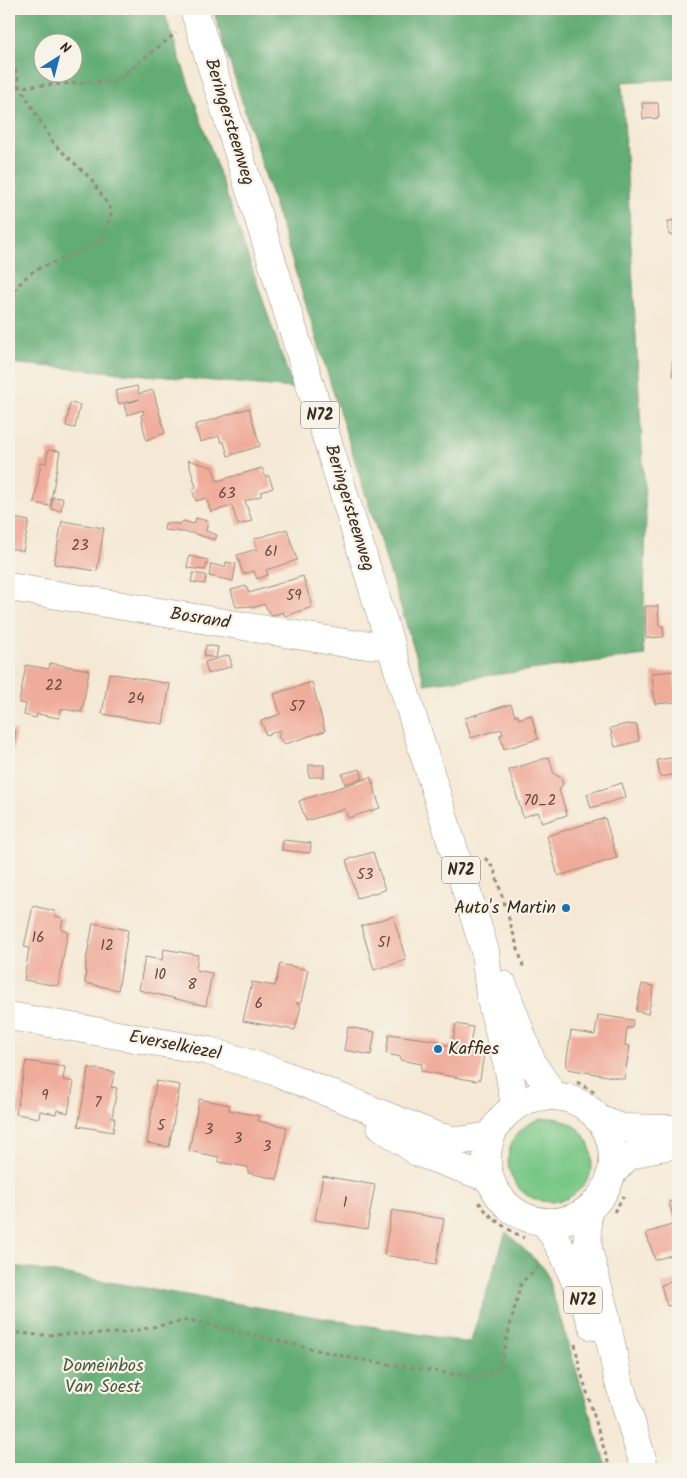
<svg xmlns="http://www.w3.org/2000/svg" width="687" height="1478" viewBox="0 0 687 1478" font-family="Kalam,sans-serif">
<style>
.green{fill:#79c787;stroke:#5a7852}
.forest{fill:#62ac74;stroke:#4e6b49;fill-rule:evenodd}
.building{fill:#f0ac9b}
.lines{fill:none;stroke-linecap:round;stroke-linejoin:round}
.street-casing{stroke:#988a7a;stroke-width:29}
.secondary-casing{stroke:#988a7a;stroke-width:29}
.primary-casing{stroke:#988a7a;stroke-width:29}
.path{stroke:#988a7a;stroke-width:3;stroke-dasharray:4 4;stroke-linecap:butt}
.street{stroke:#fff;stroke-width:28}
.secondary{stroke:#fff;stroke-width:28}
.primary{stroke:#fff;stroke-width:28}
.poi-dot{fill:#1f6fb2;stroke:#f7f3e8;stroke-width:2}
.labels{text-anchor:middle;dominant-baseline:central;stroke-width:4.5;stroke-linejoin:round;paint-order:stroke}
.number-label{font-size:15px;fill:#684a3d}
.shield{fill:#f7f3e8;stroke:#73665b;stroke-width:1}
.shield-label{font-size:16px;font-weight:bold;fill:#3b2a1e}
.street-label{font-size:18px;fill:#3b2a1e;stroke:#f7f3e8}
.poi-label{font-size:18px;fill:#3b2a1e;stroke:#f7f3e8;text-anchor:end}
.park-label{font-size:18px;fill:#4e593e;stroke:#f7f3e8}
</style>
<rect width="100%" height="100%" fill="#f7f3e8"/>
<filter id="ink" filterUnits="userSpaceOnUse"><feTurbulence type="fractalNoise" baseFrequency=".02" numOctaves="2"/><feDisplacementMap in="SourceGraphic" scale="10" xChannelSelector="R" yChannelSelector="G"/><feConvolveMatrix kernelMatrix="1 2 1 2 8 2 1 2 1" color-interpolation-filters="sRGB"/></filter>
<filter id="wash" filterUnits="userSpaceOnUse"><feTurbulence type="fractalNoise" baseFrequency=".0096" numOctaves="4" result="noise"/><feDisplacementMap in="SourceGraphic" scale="20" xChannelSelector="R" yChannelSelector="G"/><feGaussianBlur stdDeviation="1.12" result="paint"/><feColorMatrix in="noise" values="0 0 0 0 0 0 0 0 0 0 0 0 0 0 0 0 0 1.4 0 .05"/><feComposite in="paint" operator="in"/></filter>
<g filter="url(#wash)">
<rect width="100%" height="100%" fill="#f5e9d5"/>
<circle class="green" cx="550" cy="1160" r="42"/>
<g class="forest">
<path d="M9 9H163L293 388 9 363ZM42 42H72V72H42Z"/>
<path d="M213 9H678V79L622 82 646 519 643 647 645 655 425 684Z"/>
<path d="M506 1232 545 1269 607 1469H9V1265L470 1343Z"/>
</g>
<g id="blocks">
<g class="building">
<path d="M642 103H658L659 118 643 119Z"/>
<path d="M678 220V244H676V235H669L668 221Z"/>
<rect x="673" y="361" width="5" height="15"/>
<path d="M137 386 139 394 153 390 165 433 146 440 141 415 144 414 143 410 127 415 124 405 140 399 119 404 115 391Z"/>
<path d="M70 403 80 405 75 428 66 426Z"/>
<path d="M249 408 260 446 228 456 224 442H221L219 436 200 442 195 425Z"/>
<path d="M48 450 60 451 50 506 34 503 41 462 46 463Z"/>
<path d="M188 460 212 467 217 481 262 468 265 476H269L273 488 261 492V496L245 501 252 521 238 525 232 506 211 512 206 498 196 501 192 489 196 487Z"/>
<path d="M53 497 63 498 61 511 51 509Z"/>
<path d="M9 517 29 521 23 551 9 548Z"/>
<path d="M196 518 208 521 206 531 217 535 215 540 192 533 164 530 165 523 180 524 183 521 194 524Z"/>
<path d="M62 521 104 528 97 571 54 564Z"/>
<path d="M287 529 297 560 266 570 268 575 257 579 254 571 243 574 237 555 257 549 254 539Z"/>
<path d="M189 556 208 560 205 570 187 568Z"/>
<path d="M226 562 236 564 233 581 209 576 211 564 225 567Z"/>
<path d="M193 573 206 575 205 584 191 582Z"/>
<path d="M303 576 312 607 285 616 283 612 272 616 264 604 252 608V606L236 607 231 590 246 586 249 593Z"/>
<path d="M645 606H658L659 625 663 626 664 637 646 638Z"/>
<path d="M206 645 218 647 216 658 204 656Z"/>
<path d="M229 655 232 666 208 674 205 662Z"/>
<path d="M50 663 89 670 82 712 61 709 59 718 37 714 36 718 24 715 26 704 19 703 26 665 49 669Z"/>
<path d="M674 671 677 702 655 704 652 673Z"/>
<path d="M109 673 170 684 163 724 102 714Z"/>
<path d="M312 682 325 731 285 744 278 737 281 730 266 735 261 721 280 714 274 694Z"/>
<path d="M511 704 515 716 518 715 519 719 531 715 538 739 504 749 500 735 503 734 501 729 471 738 465 718Z"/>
<path d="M627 724 637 725 639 741 615 747 610 728Z"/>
<path d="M9 730 16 731 13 750H9Z"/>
<path d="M549 757 554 774 561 778 563 784 559 790 567 815 542 823 538 812 523 817 509 770Z"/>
<path d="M678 757V774L660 777 657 760Z"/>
<rect x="309" y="765" width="15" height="12"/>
<path d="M360 769 363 778 345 784 342 774Z"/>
<path d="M371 777 380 808 348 818 345 809 306 821 299 801Z"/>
<path d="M622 783 626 797 591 808 587 794Z"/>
<path d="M605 818 617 858 558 876 547 836Z"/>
<path d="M283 840 311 843 310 853 282 850Z"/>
<path d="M373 852 385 890 357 898 346 860Z"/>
<path d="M33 906 55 911V916L63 918 61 929 68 932 58 986 24 980 29 948 24 947Z"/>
<path d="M393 916 406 960 374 970 361 926Z"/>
<path d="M93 923 128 930 118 990 85 983 86 961Z"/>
<path d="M164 949 198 955 196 970 212 973 206 1006 139 990 145 957 162 960Z"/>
<path d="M280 964 308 970 301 1003H296L301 1006 295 1030 243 1021 252 982 275 986Z"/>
<path d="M642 984 654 986 648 1014 636 1011Z"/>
<path d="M598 1015 633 1020 632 1028H627L625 1045 630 1046 624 1079 568 1069 566 1065 571 1031 595 1035Z"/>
<path d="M456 1024 473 1027 469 1051 484 1053 480 1079 476 1081 421 1071 422 1064 400 1060 401 1057 386 1054 389 1034 440 1041 439 1044 452 1046Z"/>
<path d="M348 1027 375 1032 371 1055 344 1050Z"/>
<path d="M26 1061 65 1067 63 1080 74 1082 68 1113 57 1110 56 1114 40 1111 39 1118 16 1114Z"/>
<path d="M89 1068 115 1072 111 1087 117 1088 112 1118H115L113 1132 78 1126Z"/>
<path d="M156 1081 180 1085 169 1147 147 1143Z"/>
<path d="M199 1099 230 1105 229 1110 259 1116 258 1121 287 1127 277 1179 248 1173V1167L219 1162V1157L189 1151Z"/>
<path d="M323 1176 375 1185 367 1229 315 1220Z"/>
<path d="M678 1199V1253L655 1260 646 1233 675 1224 669 1202Z"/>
<path d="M392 1210 444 1219 436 1264 384 1255Z"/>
<path d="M678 1280V1308L673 1305 667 1306 661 1285Z"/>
</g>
</g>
</g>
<g filter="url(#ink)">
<use href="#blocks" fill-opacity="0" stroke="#988a7a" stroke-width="1"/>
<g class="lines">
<g class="street-casing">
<g id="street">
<path d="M9 587 351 644 391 645"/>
<path d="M598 1119 622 1128 672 1129 678 1131"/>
<path d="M611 1174 627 1157 650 1149 678 1144"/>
</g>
</g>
<g class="secondary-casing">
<g id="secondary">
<path d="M9 1016 209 1051 274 1071 439 1137 458 1141 490 1136"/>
<path d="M381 1126 419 1153 489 1178"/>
</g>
</g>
<g class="primary-casing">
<g id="primary">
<path d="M194 9 485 951 490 996 509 1071 515 1106"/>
<path d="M503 985 532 1063 554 1096"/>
<circle cx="550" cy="1159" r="63"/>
<path d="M587 1211 588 1249 605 1314 618 1379 645 1469"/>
<path d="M546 1223 565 1256 593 1326"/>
</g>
</g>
<g class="path">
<path d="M9 46 20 87 54 144 91 179 112 211 103 239C92 245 80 252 68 257 37 269 27 269 9 300"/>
<path d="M9 83 20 87 117 80 176 33"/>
<path d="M485 858 494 869 524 969"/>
<path d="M577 1082 597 1094"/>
<path d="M479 1202C490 1219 507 1229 524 1238"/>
<path d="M614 1212 624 1196"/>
<path d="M9 1332 38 1335 122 1333 189 1320 356 1359 478 1378 499 1369 521 1283 541 1264"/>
<path d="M575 1344 580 1369 610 1469"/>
</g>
<use href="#street" class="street"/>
<use href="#secondary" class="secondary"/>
<use href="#primary" class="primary"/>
</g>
</g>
<g class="poi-dot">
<circle cx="566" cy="908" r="5"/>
<circle cx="438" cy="1049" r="5"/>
</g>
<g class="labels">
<g class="number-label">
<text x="227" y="494">63</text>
<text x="80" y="546">23</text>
<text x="271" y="552">61</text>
<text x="294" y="596">59</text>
<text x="54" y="686">22</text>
<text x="136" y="699">24</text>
<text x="297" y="707">57</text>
<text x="540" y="801">70_2</text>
<text x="365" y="875">53</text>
<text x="38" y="938">16</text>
<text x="384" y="943">51</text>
<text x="107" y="946">12</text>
<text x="160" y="975">10</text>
<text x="192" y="985">8</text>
<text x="259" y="1004">6</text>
<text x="45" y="1096">9</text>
<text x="98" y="1103">7</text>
<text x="161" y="1126">5</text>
<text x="209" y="1130">3</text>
<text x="238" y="1139">3</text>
<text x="267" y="1147">3</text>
<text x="345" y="1203">1</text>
</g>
<g class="shield">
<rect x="301" y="401.5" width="38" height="27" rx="4"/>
<rect x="442" y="856.5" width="38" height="27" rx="4"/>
<rect x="564" y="1286.5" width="38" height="27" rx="4"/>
</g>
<g class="shield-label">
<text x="320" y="415">N72</text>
<text x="461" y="870">N72</text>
<text x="583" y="1300">N72</text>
</g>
<g class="street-label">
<text transform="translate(229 122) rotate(73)">Beringersteenweg</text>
<text transform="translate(349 508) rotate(73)">Beringersteenweg</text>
<text transform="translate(200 619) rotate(9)">Bosrand</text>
<text transform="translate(175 1046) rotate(11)">Everselkiezel</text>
</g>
<g class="poi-label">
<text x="556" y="908">Auto's Martin</text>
<text x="448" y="1049" text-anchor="start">Kaffies</text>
</g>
<g class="park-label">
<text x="103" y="1366">Domeinbos<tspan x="103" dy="21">Van Soest</tspan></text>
</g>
</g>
<rect width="687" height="1478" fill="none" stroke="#f7f3e8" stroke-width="30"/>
<g transform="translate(58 58) rotate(36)"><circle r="24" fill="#f7f3e8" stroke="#aca397"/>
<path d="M0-4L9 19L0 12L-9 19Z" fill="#1f6fb2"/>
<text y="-8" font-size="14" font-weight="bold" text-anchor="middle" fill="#3b2a1e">N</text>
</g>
</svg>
